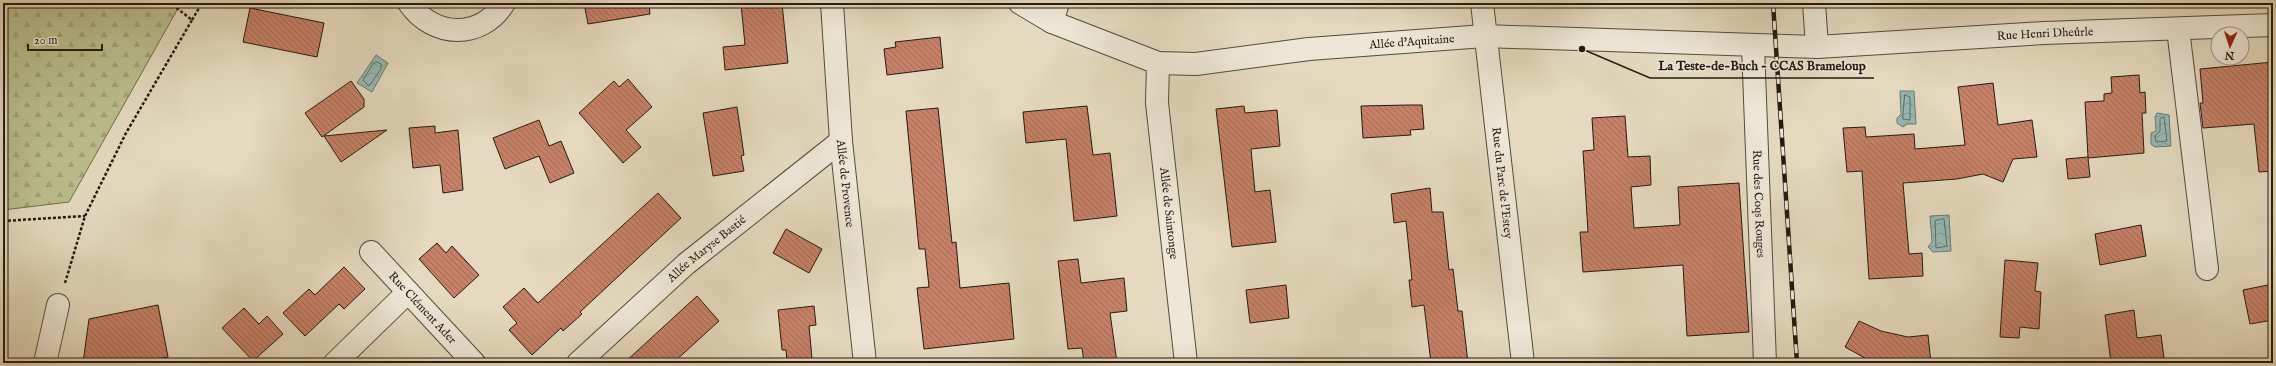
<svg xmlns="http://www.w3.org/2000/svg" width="2276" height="366" viewBox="0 0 2276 366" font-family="'IM FELL English',serif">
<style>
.forest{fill:url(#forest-firs);stroke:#706c50}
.water{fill:url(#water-waves);stroke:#697a73}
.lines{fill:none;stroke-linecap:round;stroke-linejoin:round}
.shore{stroke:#5e6a62;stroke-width:1}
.building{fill:url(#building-back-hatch);stroke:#251a11}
.minor-casing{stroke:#554a3c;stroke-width:24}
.path{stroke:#251a11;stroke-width:2.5;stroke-dasharray:3 2;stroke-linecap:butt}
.minor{stroke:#eee7d5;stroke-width:22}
.rail-casing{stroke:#251a11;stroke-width:4.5}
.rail{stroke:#eee7d5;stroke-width:3;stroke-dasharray:9;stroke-linecap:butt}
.labels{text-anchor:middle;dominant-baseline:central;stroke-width:3;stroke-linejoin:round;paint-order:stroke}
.street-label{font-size:12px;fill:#251a11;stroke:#eee7d5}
.leader{fill:none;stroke:#251a11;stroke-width:1.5}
.callout-dot{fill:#251a11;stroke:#eee7d5;stroke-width:1.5}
.callout-label{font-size:13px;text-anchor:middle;font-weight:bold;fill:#251a11;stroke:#eee7d5;stroke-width:3;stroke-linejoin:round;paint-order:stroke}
</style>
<defs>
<pattern id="forest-firs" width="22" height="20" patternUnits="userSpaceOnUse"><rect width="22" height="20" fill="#bbbe8e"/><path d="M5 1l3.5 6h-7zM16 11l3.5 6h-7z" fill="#a1a379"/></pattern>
<pattern id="water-waves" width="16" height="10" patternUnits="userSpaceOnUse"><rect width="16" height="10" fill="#96bab4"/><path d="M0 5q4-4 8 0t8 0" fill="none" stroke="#819f9a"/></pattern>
<pattern id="building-back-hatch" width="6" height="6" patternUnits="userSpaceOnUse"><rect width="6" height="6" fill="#c78168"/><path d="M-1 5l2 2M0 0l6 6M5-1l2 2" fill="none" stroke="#a16954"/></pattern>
</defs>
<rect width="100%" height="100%" fill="#e5dabf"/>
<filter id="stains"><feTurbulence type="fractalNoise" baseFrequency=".005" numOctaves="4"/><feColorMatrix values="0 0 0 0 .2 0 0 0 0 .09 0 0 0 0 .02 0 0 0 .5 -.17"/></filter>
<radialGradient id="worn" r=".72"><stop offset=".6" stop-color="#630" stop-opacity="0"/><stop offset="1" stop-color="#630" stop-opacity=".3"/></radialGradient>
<path class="forest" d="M3 3H181L69 202 3 210Z"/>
<g class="water">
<path d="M376 55 388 63 372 92 357 83Z"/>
<path d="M1900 91H1914L1916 124H1907L1903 127 1897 123V118L1901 114Z"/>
<path d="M2157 113 2169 115 2171 146 2155 147 2151 144V133L2156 131 2155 117Z"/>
<path d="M1949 215 1951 251 1933 252 1928 247 1932 242 1930 216Z"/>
</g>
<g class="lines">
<g class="shore">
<path d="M377 62 381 64V69L369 86 363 80 373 64Z"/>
<path d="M1905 95 1910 97V120L1903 119Z"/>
<path d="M2164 117 2167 141 2156 142 2155 136 2160 131V119Z"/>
<path d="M1944 219 1947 246 1936 248 1935 221Z"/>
</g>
</g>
<g class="building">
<path d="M584 3H649L650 14 588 24Z"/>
<path d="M753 3H782L788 63 725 70 723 47 745 45 741 4Z"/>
<path d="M250 8 324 23 317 57 243 42Z"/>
<path d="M940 37 943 68 887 75 884 49 896 47 895 42Z"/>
<path d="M2273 62V171L2259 172 2254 124 2203 128 2200 103H2203L2200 69Z"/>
<path d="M2139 75 2140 93 2145 92 2146 113H2142L2144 153 2088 158 2090 177 2068 179 2066 159 2088 157 2085 102 2104 101V94L2112 93 2111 77Z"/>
<path d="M628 79 652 107 626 130 641 147 623 163 579 113 614 81 619 87Z"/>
<path d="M351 81 364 99V107L322 137 305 113Z"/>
<path d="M1993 83 1998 125 2032 120 2037 157 2013 159 2003 182 1983 174 1957 179 1903 183 1909 254 1922 253 1923 276 1869 279 1862 171 1847 172 1843 128 1865 127 1866 137 1914 134 1915 149 1965 145 1958 87Z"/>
<path d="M1409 105H1422L1424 129 1410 130 1411 135 1363 138 1361 106Z"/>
<path d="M1087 106 1093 155 1110 153 1117 216 1074 221 1066 139 1026 143 1023 112Z"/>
<path d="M1244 106 1245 113 1277 110 1280 146 1251 149 1255 192 1270 190 1276 242 1232 247 1216 109Z"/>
<path d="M737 107 744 155 741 156 744 171 713 176 703 113Z"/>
<path d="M938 108 952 243 956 242 960 288 1009 283 1014 339 924 349 917 288 929 287 925 249H919L906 111Z"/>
<path d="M1625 116 1628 157 1650 156 1651 185 1631 187 1634 228 1680 225 1678 187 1739 183 1749 332 1687 336 1683 265 1583 272 1580 232H1588L1583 151 1594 150 1592 118Z"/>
<path d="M539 120 549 146 561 141 574 173 550 183 539 156 505 169 493 138Z"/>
<path d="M435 126V133L458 130 463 190 443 193 440 165 413 168 409 128Z"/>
<path d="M387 130 341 162 324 136Z"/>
<path d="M1430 188 1432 212H1443L1449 270 1453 269 1458 311H1462L1468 363H1431L1424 305 1412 307 1409 280H1412L1406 221 1394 223 1391 194Z"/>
<path d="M658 193 681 218 580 312 582 314 563 331 561 328 532 355 509 330 517 323 503 307 524 288 538 303Z"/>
<path d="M2141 225 2146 256 2100 265 2095 234Z"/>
<path d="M786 229 822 249 809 273 773 253Z"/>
<path d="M437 243 446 253 452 246 479 275 454 298 419 259Z"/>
<path d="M1078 259 1081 283 1124 278 1127 311 1110 313 1117 363H1084L1082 348 1068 349 1058 261Z"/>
<path d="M2005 260 2038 263 2035 291 2041 292 2039 329 2020 327 2019 338 2000 337Z"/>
<path d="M344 267 365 289 344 309 339 304 305 336 283 313 309 289 315 295Z"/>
<path d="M2273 284V320L2250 324 2243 290Z"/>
<path d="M1286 285 1289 318 1250 323 1246 290Z"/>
<path d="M697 296 719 321 673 363H624Z"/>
<path d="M158 305 168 357 135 363H83L89 319Z"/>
<path d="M814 306 816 325 809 326 812 359 787 362 786 350H782L778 310Z"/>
<path d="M244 308 259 324 267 316 283 334 253 361 222 328Z"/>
<path d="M2134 310 2137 338 2161 335 2164 358 2111 363 2105 315Z"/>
<path d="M1859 321 1881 331 1908 337 1928 335 1931 363H1874L1845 347Z"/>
</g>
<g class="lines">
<g class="minor-casing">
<g id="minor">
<path d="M409 3C433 38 481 40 504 3"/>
<path id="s1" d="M832 3 841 141 865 363"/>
<path id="s2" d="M1020 3 1052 22 1158 63 1196 64 1309 49 1484 36 1817 47 2044 33 2273 25"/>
<path id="s3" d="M1482 3 1523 363"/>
<path d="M1814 3 1817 47"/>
<path d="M1052 22 1058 3"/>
<path d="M2178 29 2207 269"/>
<path id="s4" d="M1753 46 1765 363"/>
<path id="s5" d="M1158 63 1157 103 1186 363"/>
<path id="s6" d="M371 252 474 363"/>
<path d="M45 363 58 305"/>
<path d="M335 363 408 292"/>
<path id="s7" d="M578 363 686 264 841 141"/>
</g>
</g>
<g class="path">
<path d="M192 20 202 3"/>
<path d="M3 221 85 216"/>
<path d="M65 283 85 216 126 133 192 20 170 3"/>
</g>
<use href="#minor" class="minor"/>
<g class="rail-casing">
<path id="rail" d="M1773 3 1797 363"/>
</g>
<use href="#rail" class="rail"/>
</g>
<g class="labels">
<g class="street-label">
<text stroke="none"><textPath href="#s2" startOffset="1040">Rue Henri Dheûrle</textPath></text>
<text stroke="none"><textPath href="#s2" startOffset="406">Allée d'Aquitaine</textPath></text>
<text stroke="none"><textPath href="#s1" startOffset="181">Allée de Provence</textPath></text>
<text stroke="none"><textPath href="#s3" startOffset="181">Rue du Parc de l'Estey</textPath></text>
<text stroke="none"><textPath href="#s4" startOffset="158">Rue des Coqs Rouges</textPath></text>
<text stroke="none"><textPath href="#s5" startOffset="151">Allée de Saintonge</textPath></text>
<text stroke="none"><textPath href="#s7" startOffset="172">Allée Maryse Bastié</textPath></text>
<text stroke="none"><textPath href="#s6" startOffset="76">Rue Clément Ader</textPath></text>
</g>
</g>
<path class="leader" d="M1582 49L1650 78H1874"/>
<circle class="callout-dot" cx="1582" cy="49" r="4"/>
<g class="callout-label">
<text x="1762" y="70">La Teste-de-Buch - CCAS Brameloup</text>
</g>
<rect width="2276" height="366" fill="none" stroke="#e5dabf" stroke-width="16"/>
<rect x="4" y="4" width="2268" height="358" fill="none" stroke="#251a11" stroke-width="2"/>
<rect x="8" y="8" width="2260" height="350" fill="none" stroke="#251a11"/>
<g transform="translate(2230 46) rotate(183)"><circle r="19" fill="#eee7d5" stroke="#9e9587"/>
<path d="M0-3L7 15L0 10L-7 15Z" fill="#8f2418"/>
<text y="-6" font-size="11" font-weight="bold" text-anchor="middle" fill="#251a11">N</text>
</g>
<path d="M28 44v6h74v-6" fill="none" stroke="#251a11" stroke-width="2"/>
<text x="34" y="44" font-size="12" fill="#251a11" stroke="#eee7d5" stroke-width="3" paint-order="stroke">20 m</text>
<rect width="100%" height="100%" filter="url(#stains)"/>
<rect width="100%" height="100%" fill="url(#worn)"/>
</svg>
